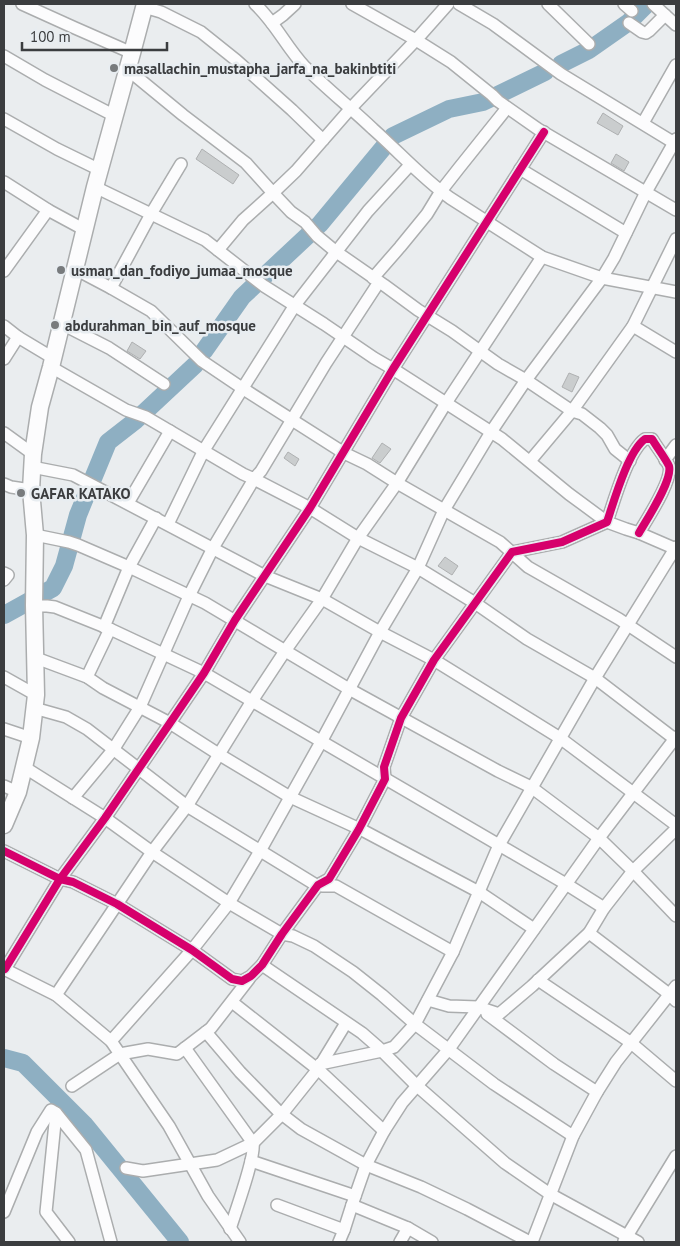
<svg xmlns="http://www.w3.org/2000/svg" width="680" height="1246" viewBox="0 0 680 1246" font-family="'PT Sans',sans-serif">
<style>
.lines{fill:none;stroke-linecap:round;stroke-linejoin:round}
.river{stroke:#8eafc2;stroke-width:18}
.building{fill:#cacdce;stroke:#aeb0b1}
.street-casing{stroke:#abadae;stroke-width:14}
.secondary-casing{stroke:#abadae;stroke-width:19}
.street{stroke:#fcfcfd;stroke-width:11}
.secondary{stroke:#fcfcfd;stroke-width:16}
.cycleway-casing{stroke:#e8edf1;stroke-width:11}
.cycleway{stroke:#d6006c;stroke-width:8}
.poi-dot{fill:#787b7d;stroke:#e8edf1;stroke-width:2}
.labels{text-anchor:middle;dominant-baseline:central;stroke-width:5;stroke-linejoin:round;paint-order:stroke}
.poi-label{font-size:15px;font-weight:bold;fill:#3b3d3f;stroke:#e8edf1;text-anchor:start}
</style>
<rect width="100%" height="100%" fill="#eaedef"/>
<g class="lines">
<g class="river">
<path d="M561 64 589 50 629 22 647 4"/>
<path d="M204 351 242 297 320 224 393 136 449 109 483 102 545 72"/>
<path d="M4 615 53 588 64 566 78 515 108 442 135 421 195 365"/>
<path d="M4 1058 23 1063 84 1124 180 1242"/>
</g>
</g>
<g class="building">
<path d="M603 113 623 126 618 135 597 123Z"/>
<path d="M202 149 239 175 233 184 196 159Z"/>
<path d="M616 154 629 162 624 171 611 163Z"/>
<path d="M132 342 146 351 140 359 127 351Z"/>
<path d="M569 373 579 377 572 392 562 387Z"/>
<path d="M382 443 391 449 380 463 372 458Z"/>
<path d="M288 452 299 459 295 466 284 458Z"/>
<path d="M445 557 458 566 452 575 438 566Z"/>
</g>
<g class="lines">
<g class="street-casing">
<g id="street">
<path d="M22 4 75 28 132 53"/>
<path d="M255 4C275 22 286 47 305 67 327 89 351 108 373 129 399 152 422 178 450 198L542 257 602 278 676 292"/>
<path d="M448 4 416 40 451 62 492 95 498 101 538 129 676 210"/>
<path d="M459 4 493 24 561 74 676 144"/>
<path d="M548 4 589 44"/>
<path d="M624 4 632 11"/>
<path d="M653 4 676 25"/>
<path d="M144 7 161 12 201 32 236 60 292 110 323 140 351 108 416 40 352 4"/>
<path d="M272 23 283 15 295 4"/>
<path d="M629 23 642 32 646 33 649 31 665 15"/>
<path d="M4 56 45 80 115 116"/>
<path d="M127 69 183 115 246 163 273 193 296 171 323 140"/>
<path d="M4 119 57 149 100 170"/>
<path d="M643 123 676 65"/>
<path d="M520 169 626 233"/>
<path d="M4 182 48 210 85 230"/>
<path d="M95 187 205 240 264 286 324 324 374 358 393 369 502 439 569 494 607 522 626 529 639 533 676 549"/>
<path d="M218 250 243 220 273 193 291 212 305 222 317 236 335 251 384 285 418 310 452 331 498 364 526 380 572 411 582 414 600 428 607 435 615 449 630 461"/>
<path d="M75 269 111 288 151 311 202 361 242 388 344 453 367 464 397 483 500 542 528 567 619 619 676 657"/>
<path d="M4 271 48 210"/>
<path d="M373 278 400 247 427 214 441 191 459 168 507 108"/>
<path d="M111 288 151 214 181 164"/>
<path d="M62 324 109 348 164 384"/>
<path d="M4 326 18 337 53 358"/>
<path d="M633 326 676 352"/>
<path d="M4 359 18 337"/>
<path d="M51 367 126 410 146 417 243 474 254 479 261 471 326 363 379 282"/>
<path d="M4 433 33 454"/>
<path d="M665 460 676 445"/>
<path d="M530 461 572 411 633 326 676 239"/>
<path d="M32 467 73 475 265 576 322 599 380 632 434 660 560 738 676 825"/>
<path d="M4 484 11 487 31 490"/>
<path d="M128 503 170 431"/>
<path d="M168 524 204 450 295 305 368 211 410 165"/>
<path d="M35 535 69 542 78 545 129 567 205 603 349 689 498 771 531 787 599 838 633 871 676 916"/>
<path d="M4 573 8 575 4 580"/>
<path d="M34 606H47L55 607 110 629 204 673 566 884 604 908"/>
<path d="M104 627 129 567 156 518"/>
<path d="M36 658 87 677 103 688 170 723 220 755 290 797 362 830 479 892 534 929"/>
<path d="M4 677 36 695"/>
<path d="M87 677 110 629"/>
<path d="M34 708 66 717 87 729 187 806 316 885 323 886H336L453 952"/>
<path d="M4 729 31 738"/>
<path d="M24 767 105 818 152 852 229 903 282 934 293 936 314 946 353 972 382 995 415 1024 494 1084 573 1136"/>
<path d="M4 786 18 792"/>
<path d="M73 798 113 750 140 707 189 596 213 548 254 479 310 508 358 538 418 568 475 603 527 639 595 678 676 740"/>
<path d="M4 851 60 879 73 882 117 904 192 950 232 979 242 981 251 976 262 965 282 934 318 885 329 879 359 829 385 779 384 767 401 718 434 660 512 552 562 542 607 522C614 501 628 451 645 439H652C656 446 666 459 669 466 673 480 647 519 639 533"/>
<path d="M589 933 669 994 676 1001"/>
<path d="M262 965 362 1033 378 1047 416 1085 505 1163 550 1194 638 1242"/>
<path d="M4 969 56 995 111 1041 169 1126 208 1196 240 1242"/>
<path d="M5 969 60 879 105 818 170 723 204 673 235 620 310 508 393 369 544 132"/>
<path d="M538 980 630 1042 676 1081"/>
<path d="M56 995 152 852 187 806 252 701 285 651 322 599 358 538 397 483 446 403 542 257"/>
<path d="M428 1000 449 1006 478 1007 499 1014 532 986 589 933 604 908 633 871 676 829"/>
<path d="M232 1002 321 1072 384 1131"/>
<path d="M487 1014 554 1064 597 1092"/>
<path d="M206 1032 240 1072 279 1112 301 1129 366 1165 421 1187 467 1209 530 1242"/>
<path d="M111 1041 192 950 229 903 260 851 321 742 380 632 418 568 444 510 491 432 526 380 602 278 614 258 646 192 676 139"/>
<path d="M185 1048 253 1143C256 1155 235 1213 230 1229"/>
<path d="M320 1064 382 1051 394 1047 415 1024 453 952 499 845 595 678 676 547"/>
<path d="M72 1086 120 1054 148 1049 177 1054 211 1028 249 979"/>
<path d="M251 1161 355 1196"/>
<path d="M126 1168 143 1171 217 1160 253 1143 282 1114 318 1069 346 1023"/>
<path d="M277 1205 344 1230"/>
<path d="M352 1205 408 1228 432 1242"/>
<path d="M4 1212 37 1132 51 1110 56 1113"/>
<path d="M624 1241 676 1156"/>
<path d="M69 1242 46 1212 56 1113 86 1150 111 1242"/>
<path d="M339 1242 344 1230 352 1205 366 1165 384 1131 402 1103 449 1049 599 838 676 737"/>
<path d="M400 1242 408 1228"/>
<path d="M532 1242 573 1136 597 1092 616 1062 676 986"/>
</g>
</g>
<g class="secondary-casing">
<path id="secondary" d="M4 825 18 792 31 738 36 695 34 605 35 535 31 490 33 454 40 407 51 367 95 187 132 53 145 4"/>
</g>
<use href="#street" class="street"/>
<use href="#secondary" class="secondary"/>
<g class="cycleway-casing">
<g id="cycleway">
<path d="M4 851 60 879 73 882 117 904 192 950 232 979 242 981 251 976 262 965 282 934 318 885 329 879 359 829 385 779 384 767 401 718 434 660 512 552 562 542 607 522C614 501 628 451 645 439H652C656 446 666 459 669 466 673 480 647 519 639 533"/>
<path d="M5 969 60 879 105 818 170 723 204 673 235 620 310 508 393 369 544 132"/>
</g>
</g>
<use href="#cycleway" class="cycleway"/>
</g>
<g class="poi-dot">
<circle cx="114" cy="68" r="5"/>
<circle cx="61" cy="270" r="5"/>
<circle cx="55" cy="325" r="5"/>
<circle cx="21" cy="493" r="5"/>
</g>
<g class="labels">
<g class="poi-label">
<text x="124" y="68">masallachin_mustapha_jarfa_na_bakinbtiti</text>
<text x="71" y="270">usman_dan_fodiyo_jumaa_mosque</text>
<text x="65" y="325">abdurahman_bin_auf_mosque</text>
<text x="31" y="493">GAFAR KATAKO</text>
</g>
</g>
<rect width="680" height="1246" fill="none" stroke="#3b3d3f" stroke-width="10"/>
<path d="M22 42v8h145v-8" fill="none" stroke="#3b3d3f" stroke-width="2.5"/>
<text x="30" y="42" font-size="15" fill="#3b3d3f" stroke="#e8edf1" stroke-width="4" paint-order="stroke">100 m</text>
</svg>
